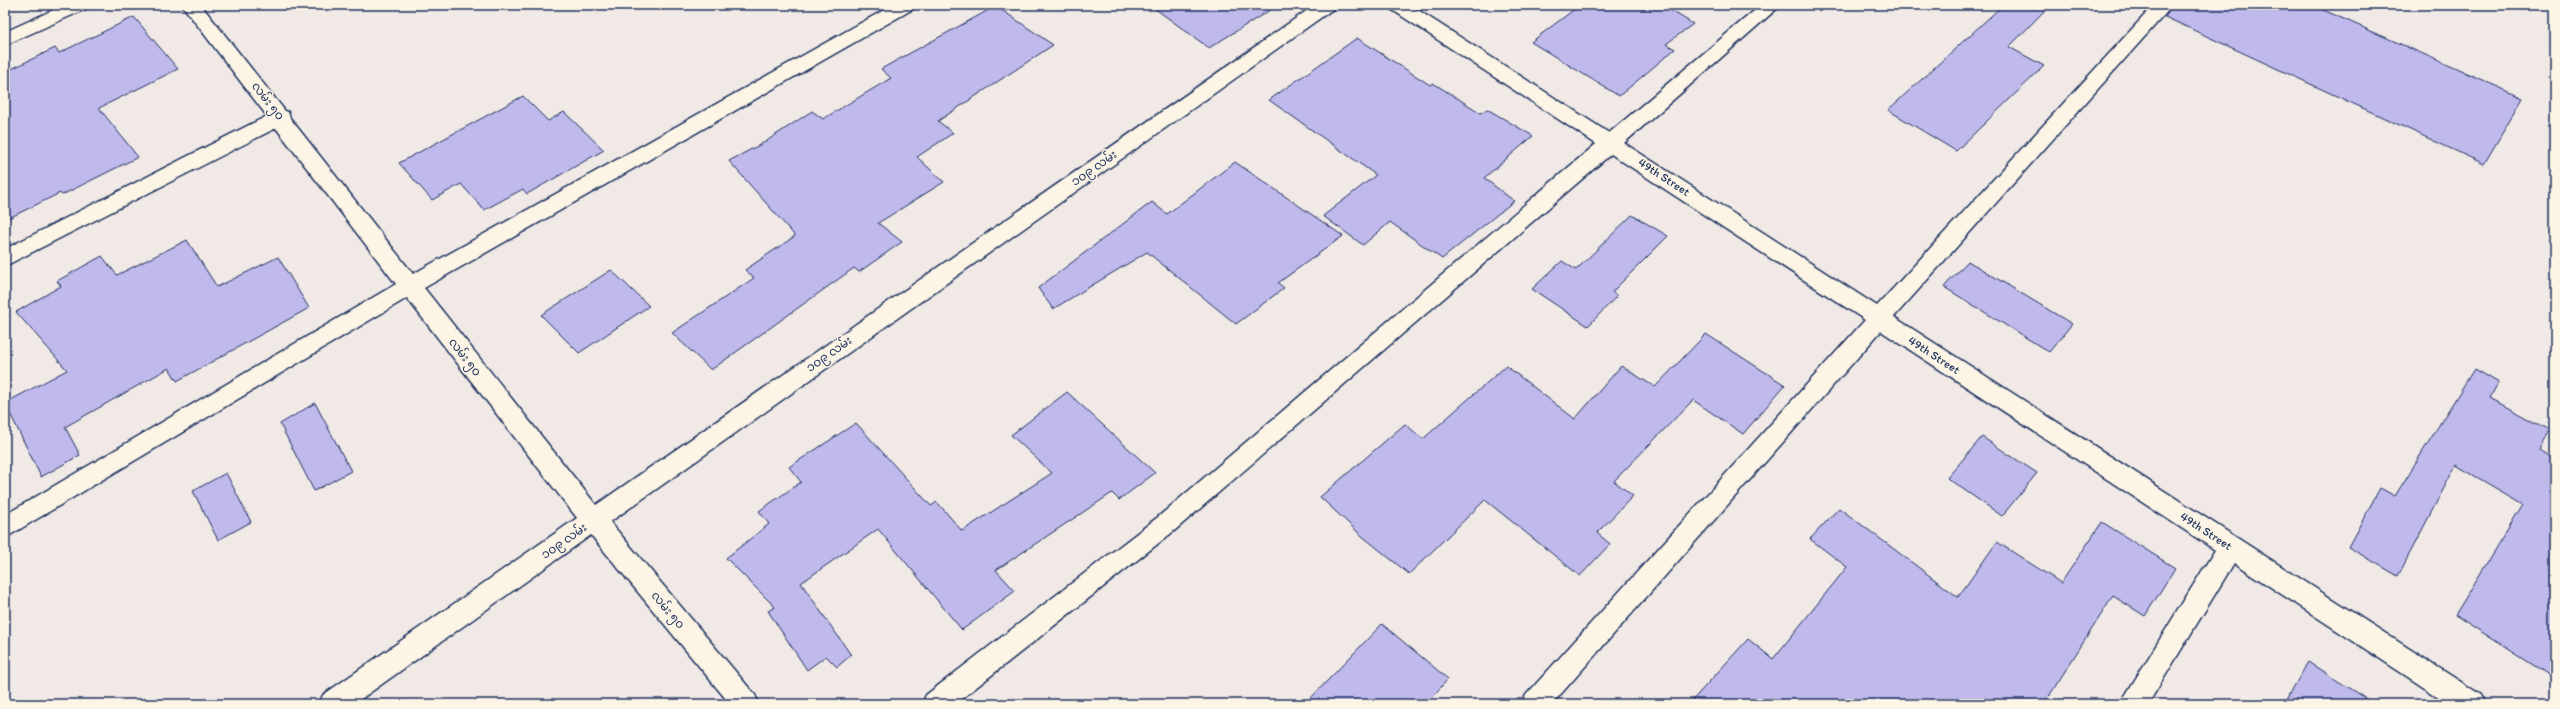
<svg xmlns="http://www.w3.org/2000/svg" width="2560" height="709" viewBox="0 0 2560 709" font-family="Itim,'Noto Sans Myanmar',sans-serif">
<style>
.building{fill:#c0baec;stroke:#1b2f5e}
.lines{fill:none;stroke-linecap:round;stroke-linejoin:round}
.minor-casing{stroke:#1b2f5e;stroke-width:3}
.minor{fill:#fcf5e5;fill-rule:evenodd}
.labels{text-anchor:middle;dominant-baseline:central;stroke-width:3;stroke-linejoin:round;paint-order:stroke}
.street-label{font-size:12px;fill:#1b2f5e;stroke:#fcf5e5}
</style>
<rect width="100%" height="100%" fill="#f0e9e6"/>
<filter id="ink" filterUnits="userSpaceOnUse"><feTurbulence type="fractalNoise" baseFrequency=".025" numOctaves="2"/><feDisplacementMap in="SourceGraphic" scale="8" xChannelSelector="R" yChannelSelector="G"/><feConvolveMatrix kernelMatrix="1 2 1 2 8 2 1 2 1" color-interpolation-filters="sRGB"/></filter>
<g filter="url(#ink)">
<g class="building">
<path d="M1150 5H1278L1209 48Z"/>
<path d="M1580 5H1662L1693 24 1666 44 1675 49 1619 96 1531 42Z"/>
<path d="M2003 5H2050L2009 47 2044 66 1956 151 1888 110Z"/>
<path d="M2174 5H2312L2523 98 2484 164 2165 17Z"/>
<path d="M996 6 1053 45 938 121 953 133 917 157 944 182 878 223 902 242 859 272 854 268 711 370 672 333 754 278 745 270 795 236 729 161 765 142 812 111 823 119 891 78 881 69Z"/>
<path d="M134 17 178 69 99 108 138 157 62 195 60 193 5 220V72L55 48 59 53Z"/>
<path d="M1357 38 1430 85 1433 83 1481 113 1487 109 1533 136 1484 178 1514 201 1442 259 1390 222 1363 245 1323 216 1376 175 1269 100Z"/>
<path d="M523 96 548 121 564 112 604 150 527 194 523 189 484 210 461 184 432 200 399 163Z"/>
<path d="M1235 162 1343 236 1278 283 1284 288 1236 324 1147 252 1053 309 1038 288 1152 202 1167 214Z"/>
<path d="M1632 215 1668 236 1612 292 1617 296 1588 326 1532 289 1562 261 1576 270Z"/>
<path d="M187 240 217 287 278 257 309 308 177 381 169 368 65 427 80 455 41 477 5 403 67 370 16 312 61 286 57 281 102 256 117 275Z"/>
<path d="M1968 261 2072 324 2049 352 1944 287Z"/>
<path d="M611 270 649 306 579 353 541 315Z"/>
<path d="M1706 334 1785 385 1743 434 1693 400 1614 481 1633 496 1597 533 1610 544 1580 576 1485 500 1409 574 1361 535 1320 497 1405 424 1423 439 1506 366 1575 419 1621 366 1655 387Z"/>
<path d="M2474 369 2498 383 2490 398 2550 431 2540 450 2551 457 2555 450V679L2455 615 2523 504 2456 465 2398 576 2348 547 2380 488 2395 496Z"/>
<path d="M1067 392 1155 473 1119 500 1112 493 996 570 1015 591 962 630 878 529 801 583 851 655 837 667 826 656 807 670 768 611 775 607 726 558 769 524 759 511 801 482 789 467 856 423 931 506 937 502 962 531 1052 473 1011 435Z"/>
<path d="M315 403 351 471 314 491 280 424Z"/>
<path d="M1982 437 2037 473 2002 516 1947 478Z"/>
<path d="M226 473 251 522 218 540 193 491Z"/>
<path d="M1839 508 1958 597 1997 542 2061 583 2102 522 2175 568 2145 616 2113 596 2044 704H1689L1748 639 1773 659 1847 567 1810 539Z"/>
<path d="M1382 624 1448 679 1426 704H1305Z"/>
<path d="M2308 662 2374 704H2284Z"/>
</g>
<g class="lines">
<g class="minor-casing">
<g id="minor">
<path d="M64 5H89L86 9 5 45V32Z"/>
<path d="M182 5H201L285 111 288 112 290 118 413 274 893 5H916L913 9 424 288 596 505 1315 5H1336L1333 9 610 522 755 695 759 704H730L591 535 354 704H319L323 695 577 518 407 298 5 538V515L396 284 276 128 5 266V249L267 116Z"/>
<path d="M1388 5H1410L1609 133 1761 5H1781L1624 143 1877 306 2154 5H2173L1894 317 2481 695 2485 704H2449L2234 563 2148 704H2120L2215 550 1881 331 1552 704H1522L1526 695 1865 320 1611 154 1174 531 955 704H922L926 695 1158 517 1596 144 1391 9Z"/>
</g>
</g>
<use href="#minor" class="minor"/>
</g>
</g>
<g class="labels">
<g class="street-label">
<text transform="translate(268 101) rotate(52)">လမ်း ၅၀</text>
<text transform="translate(1094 168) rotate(-35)">၁၀၉ လမ်း</text>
<text transform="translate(1664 177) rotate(33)">49th Street</text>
<text transform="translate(829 354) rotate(-35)">၁၀၉ လမ်း</text>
<text transform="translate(1934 355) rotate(33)">49th Street</text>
<text transform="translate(465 357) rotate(52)">လမ်း ၅၀</text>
<text transform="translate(2206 531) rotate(33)">49th Street</text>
<text transform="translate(564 541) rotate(-35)">၁၀၉ လမ်း</text>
<text transform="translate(668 610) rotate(50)">လမ်း ၅၀</text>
</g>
</g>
<rect width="2560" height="709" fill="none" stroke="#fcf5e5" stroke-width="20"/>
<rect x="10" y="10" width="2540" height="689" fill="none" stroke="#1b2f5e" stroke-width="1.5" filter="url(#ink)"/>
</svg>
